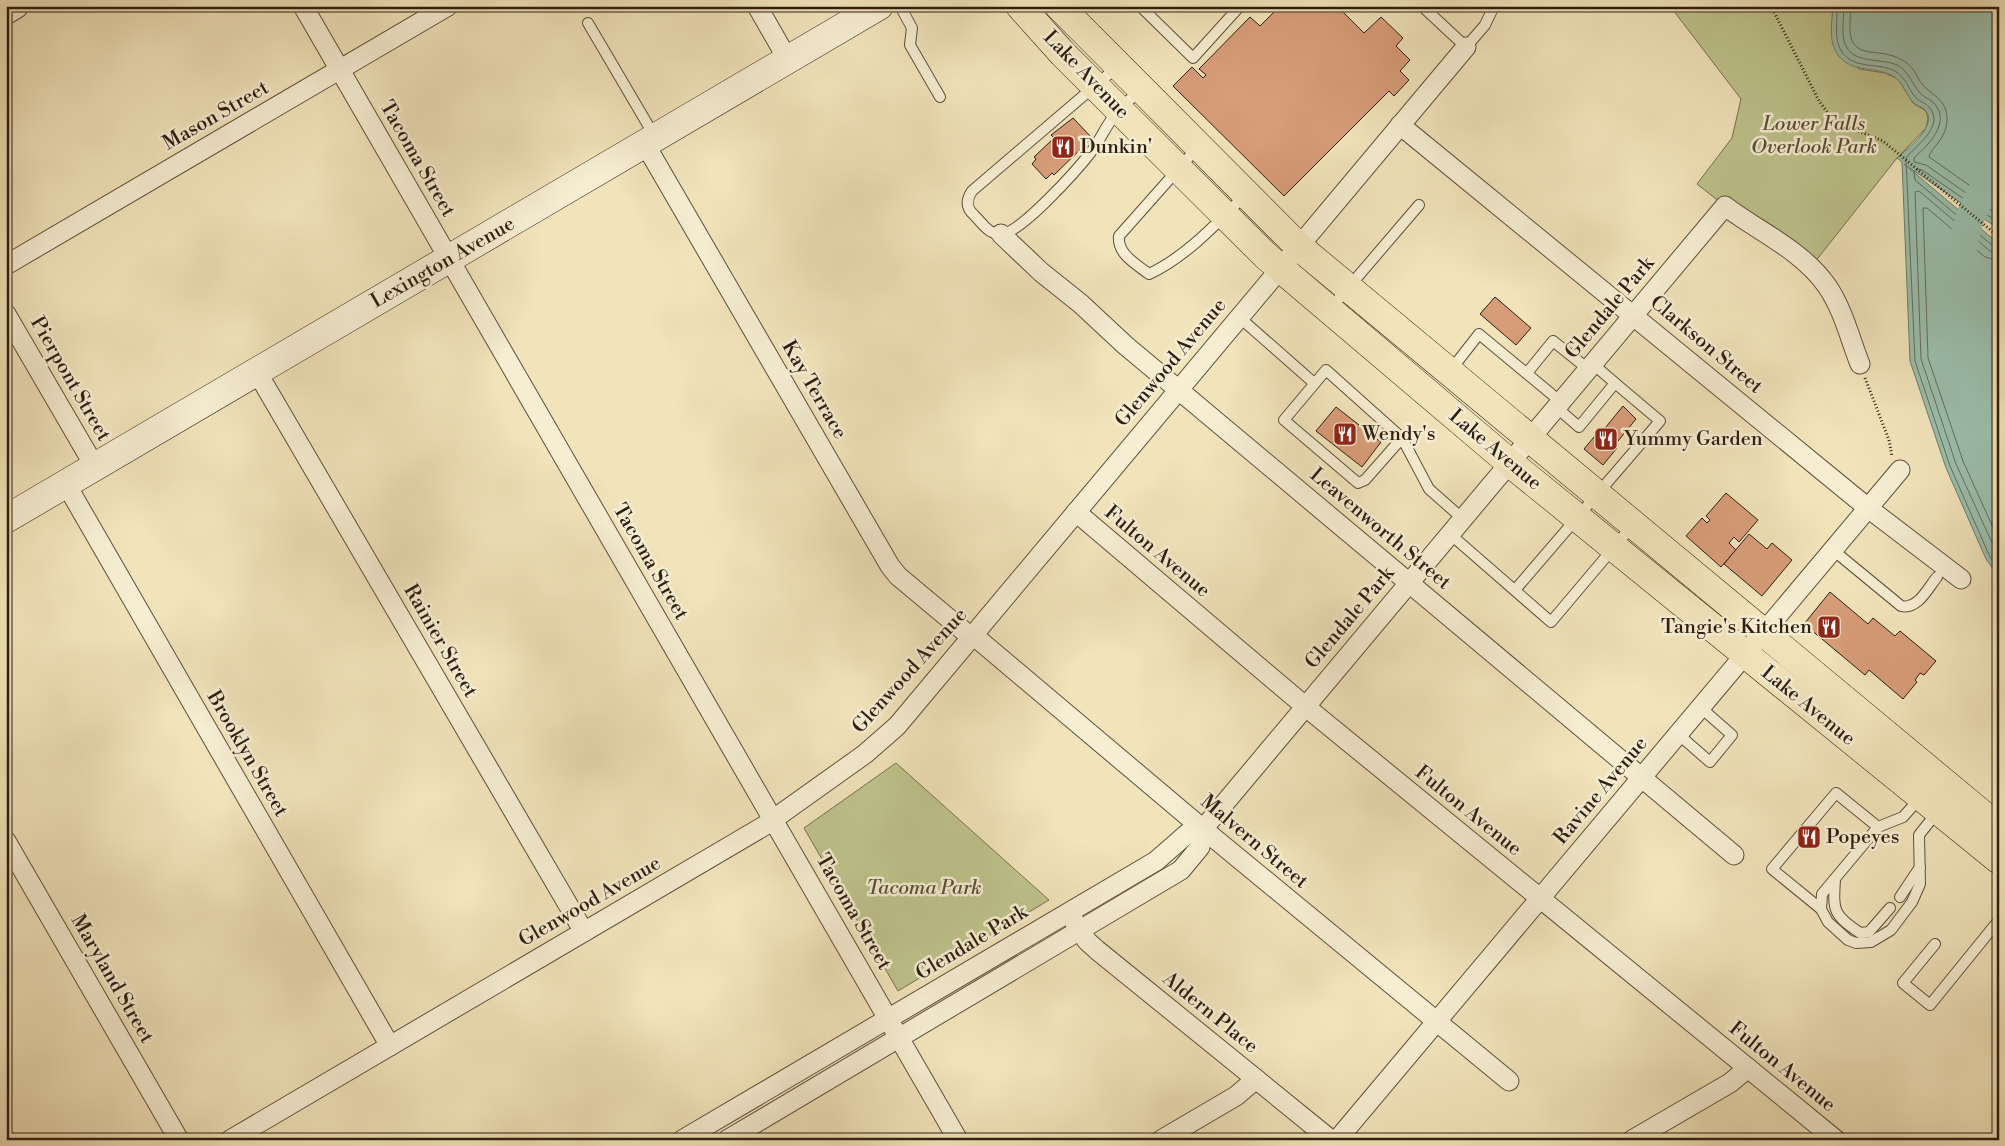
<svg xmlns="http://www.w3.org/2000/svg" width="2005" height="1146" viewBox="0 0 2005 1146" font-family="'Libre Bodoni',serif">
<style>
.green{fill:#bec38d;stroke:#76704f}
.water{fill:#9bbeac;stroke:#6f7e6e}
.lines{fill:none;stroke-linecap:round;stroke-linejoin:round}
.shore{stroke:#646e5e;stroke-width:1}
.river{stroke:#9bbeac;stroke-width:29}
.building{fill:#d79c78;stroke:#2d1e11}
.service-casing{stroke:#5e4f3b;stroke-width:12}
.minor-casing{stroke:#5e4f3b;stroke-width:21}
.tertiary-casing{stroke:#5e4f3b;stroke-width:26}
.secondary-casing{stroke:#2d1e11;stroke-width:29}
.primary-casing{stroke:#2d1e11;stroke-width:29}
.path{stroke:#2d1e11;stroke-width:3;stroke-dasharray:1 2.5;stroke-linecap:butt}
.service{stroke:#f6edd2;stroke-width:10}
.minor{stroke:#f6edd2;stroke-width:19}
.tertiary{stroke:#f6edd2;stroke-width:24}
.secondary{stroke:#f6edd2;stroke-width:28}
.primary{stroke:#f1e3ba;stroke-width:28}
.labels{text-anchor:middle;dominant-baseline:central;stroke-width:5;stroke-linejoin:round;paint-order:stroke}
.street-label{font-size:20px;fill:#2d1e11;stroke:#f6edd2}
.park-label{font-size:20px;font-style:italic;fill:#585036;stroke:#f6edd2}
.poi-label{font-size:20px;fill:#2d1e11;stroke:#f6edd2;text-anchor:start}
</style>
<rect width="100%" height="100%" fill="#f1e3ba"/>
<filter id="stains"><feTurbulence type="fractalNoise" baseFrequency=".004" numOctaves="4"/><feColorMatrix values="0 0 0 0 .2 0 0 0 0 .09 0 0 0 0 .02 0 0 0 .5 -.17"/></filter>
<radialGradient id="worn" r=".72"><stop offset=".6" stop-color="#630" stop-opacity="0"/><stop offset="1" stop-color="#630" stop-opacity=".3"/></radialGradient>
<g class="green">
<path d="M1670 6H1833L1832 35 1859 69 1885 73 1898 79 1913 103 1926 111 1928 118 1926 128 1897 158 1811 267 1725 206 1697 184 1732 138 1741 99Z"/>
<path d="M896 763 1049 900 898 991 804 828Z"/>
</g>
<path class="water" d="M1833 6H1999V229L1904 164 1999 244V577L1986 559 1946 468 1910 361 1902 162 1897 158C1907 149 1939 125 1925 110 1922 107 1918 106 1915 104 1905 95 1904 81 1891 75 1872 66 1852 73 1838 55 1828 42 1832 21 1833 6Z"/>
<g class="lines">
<g class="shore">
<path d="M1837 6C1838 20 1833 40 1842 52 1855 70 1877 62 1895 71 1906 77 1908 89 1916 98 1920 102 1926 103 1929 107 1946 126 1915 146 1906 158L1915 361 1950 466 1990 557 1999 568"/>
<path d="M1844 6C1844 19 1840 37 1847 48 1858 64 1881 58 1897 65 1910 72 1912 85 1921 94 1925 98 1930 99 1934 103 1952 123 1927 146 1914 158V162L1926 165 1999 216"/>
<path d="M1851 6C1851 17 1847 35 1854 44 1861 55 1882 51 1893 56 1919 65 1913 78 1928 90 1938 98 1946 103 1947 117 1948 139 1930 148 1929 157L1999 206"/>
<path d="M1999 223 1922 170 1918 169 1914 172 1915 180 1993 246 1999 248"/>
<path d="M1999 254 1990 251 1919 191 1915 192 1921 359 1956 464 1999 558"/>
<path d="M1999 261 1985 257 1927 208H1923L1928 358 1963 461 1999 541"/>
</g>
<path class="river" d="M1962 258C1963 222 1980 194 1999 164"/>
</g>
<g class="building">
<path d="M1280 6H1337L1364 33 1381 17 1403 38 1396 46 1410 60 1400 71 1409 80 1394 96 1389 91 1284 196 1173 86 1192 67 1203 78 1206 75 1199 69 1250 17 1260 26Z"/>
<path d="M1073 118 1092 138 1054 175 1052 173 1046 179 1032 164 1036 159 1034 157 1054 138 1051 135Z"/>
<path d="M1495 297 1531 328 1516 345 1480 314Z"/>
<path d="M1623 406 1636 419 1614 446 1617 448 1603 465 1584 449 1599 431 1601 433Z"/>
<path d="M1336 407 1381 442 1362 467 1316 431Z"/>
<path d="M1726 493 1758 520 1739 542 1734 537 1729 543 1736 550 1721 567 1686 536 1702 518 1707 523 1710 520 1706 516Z"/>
<path d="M1749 534 1767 549 1772 543 1792 560 1762 596 1724 564Z"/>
<path d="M1830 592 1868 624 1873 618 1895 636 1900 631 1936 661 1924 675 1920 673 1915 680 1917 682 1903 699 1869 670 1865 675 1804 624Z"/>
</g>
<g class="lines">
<g class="service-casing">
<g id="service">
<path d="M900 6 912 28 910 45 940 97"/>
<path d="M1140 6 1193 58 1240 6"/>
<path d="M1422 6 1466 47 1485 25 1494 6"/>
<path d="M588 23 655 137"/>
<path d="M1117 67 972 191C966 200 966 208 974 215 982 223 989 235 1001 234 1020 234 1078 169 1091 152 1101 139 1107 123 1118 111 1125 103 1133 97 1141 90"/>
<path d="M1197 148 1119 236C1117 254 1136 264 1149 274 1186 257 1217 223 1245 195"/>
<path d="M1330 309 1419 205"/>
<path d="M1239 317 1314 383"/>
<path d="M1593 364 1615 383"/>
<path d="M1450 371 1479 334 1561 402"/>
<path d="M1527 373 1553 341 1588 369"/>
<path d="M1402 438 1365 480 1358 483 1284 420 1326 370 1402 438 1429 489 1463 519"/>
<path d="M1450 534 1551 622 1632 526"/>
<path d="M1833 550 1901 606C1918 610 1928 588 1937 577"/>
<path d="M1515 590 1660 421 1615 383 1579 427 1556 407"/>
<path d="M1678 734 1710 762 1732 735 1700 707"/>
<path d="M1920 798 1903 817 1878 827 1822 894 1821 909 1828 922 1848 940 1856 943 1871 942 1891 930 1912 902 1920 884 1919 835 1938 811"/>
<path d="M1835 879C1833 912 1833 914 1860 933L1869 932 1890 908"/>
<path d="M1900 897 1920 867"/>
<path d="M1821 909 1772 869 1836 793 1878 827"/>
<path d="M1935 944 1903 983 1930 1005 1999 920"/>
</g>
</g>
<g class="minor-casing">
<g id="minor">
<path d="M303 6 958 1140"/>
<path d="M757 6 788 60"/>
<path d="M1400 125 1868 508 1961 579"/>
<path d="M645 144 890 566 898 576 971 637"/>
<path d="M1001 234 1041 272 1081 304 1125 345 1734 855"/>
<path d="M6 265 448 6"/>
<path d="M6 314 95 467"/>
<path d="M257 372 584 932"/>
<path d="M66 484 390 1046"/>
<path d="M1076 512 1306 707 1836 1140"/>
<path d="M973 635 1203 829 1509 1081"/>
<path d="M6 841 179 1140"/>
<path d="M1074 921 1087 941 1097 950 1331 1140"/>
<path d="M230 1140 764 826 865 754 897 726 1466 47"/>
<path d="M682 1140 1156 861 1188 833 1203 829"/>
<path d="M727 1140 1181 870 1200 847 1203 829 1725 206C1759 232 1802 250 1827 286 1843 309 1850 339 1860 364"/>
<path d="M1161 1140 1236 1096 1256 1079"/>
<path d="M1337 1140 1900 470"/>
<path d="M1632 1140 1730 1083 1748 1068"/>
</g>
</g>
<g class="tertiary-casing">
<path id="tertiary" d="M6 12 16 6"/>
</g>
<g class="secondary-casing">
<path id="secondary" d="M6 519 879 6"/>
</g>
<g class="primary-casing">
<g id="primary">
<path d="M1020 6 1063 54 1266 256 1510 463 1999 860"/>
<path d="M1059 6 1298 246 1999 828"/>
</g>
</g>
<g class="path">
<path d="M1771 6 1819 101 1831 117 1838 123 1883 141 1999 237"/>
<path d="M1865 378 1889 440 1892 457"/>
</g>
<use href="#service" class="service"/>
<use href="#minor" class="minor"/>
<use href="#tertiary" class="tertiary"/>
<use href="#secondary" class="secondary"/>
<use href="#primary" class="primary"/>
</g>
<defs>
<g id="restaurant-square" transform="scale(1.25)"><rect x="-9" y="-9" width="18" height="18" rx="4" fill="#8f2418" stroke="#f6edd2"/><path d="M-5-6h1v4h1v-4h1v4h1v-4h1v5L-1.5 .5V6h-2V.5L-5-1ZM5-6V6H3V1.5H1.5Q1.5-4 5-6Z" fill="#fff"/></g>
</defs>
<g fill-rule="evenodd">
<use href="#restaurant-square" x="1063" y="147"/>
<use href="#restaurant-square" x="1345" y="434"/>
<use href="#restaurant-square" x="1606" y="439"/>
<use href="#restaurant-square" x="1829" y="627"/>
<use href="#restaurant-square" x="1809" y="837"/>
</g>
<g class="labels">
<g class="street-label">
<text transform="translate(1086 75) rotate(46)">Lake Avenue</text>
<text transform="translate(216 116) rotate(-30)">Mason Street</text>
<text transform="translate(417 159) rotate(60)">Tacoma Street</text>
<text transform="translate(443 263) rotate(-30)">Lexington Avenue</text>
<text transform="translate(1610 308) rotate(-50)">Glendale Park</text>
<text transform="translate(1706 345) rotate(40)">Clarkson Street</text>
<text transform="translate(1171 363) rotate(-50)">Glenwood Avenue</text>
<text transform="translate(70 379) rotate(60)">Pierpont Street</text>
<text transform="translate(814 390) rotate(60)">Kay Terrace</text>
<text transform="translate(1495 450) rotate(40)">Lake Avenue</text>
<text transform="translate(1380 529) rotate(40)">Leavenworth Street</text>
<text transform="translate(1157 552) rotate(40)">Fulton Avenue</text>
<text transform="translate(650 562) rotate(60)">Tacoma Street</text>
<text transform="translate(1350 618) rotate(-50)">Glendale Park</text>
<text transform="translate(440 641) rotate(60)">Rainier Street</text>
<text transform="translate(910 671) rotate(-48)">Glenwood Avenue</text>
<text transform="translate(1808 706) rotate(39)">Lake Avenue</text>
<text transform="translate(247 754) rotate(60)">Brooklyn Street</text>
<text transform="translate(1601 791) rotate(-50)">Ravine Avenue</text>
<text transform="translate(1468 811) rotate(39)">Fulton Avenue</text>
<text transform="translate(1254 842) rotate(40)">Malvern Street</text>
<text transform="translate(590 902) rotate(-30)">Glenwood Avenue</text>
<text transform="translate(853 912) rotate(60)">Tacoma Street</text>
<text transform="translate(972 943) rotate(-31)">Glendale Park</text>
<text transform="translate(112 979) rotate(60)">Maryland Street</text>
<text transform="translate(1210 1013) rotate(39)">Aldern Place</text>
<text transform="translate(1782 1067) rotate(39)">Fulton Avenue</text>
</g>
<g class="park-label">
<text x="1814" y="124">Lower Falls<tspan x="1814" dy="23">Overlook Park</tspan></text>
<text x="924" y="888">Tacoma Park</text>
</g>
<g class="poi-label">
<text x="1080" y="147">Dunkin'</text>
<text x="1362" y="434">Wendy's</text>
<text x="1624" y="439">Yummy Garden</text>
<text x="1812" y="627" text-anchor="end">Tangie's Kitchen</text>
<text x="1826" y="837">Popeyes</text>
</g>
</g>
<rect width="2005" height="1146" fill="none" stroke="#f1e3ba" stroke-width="25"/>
<rect x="8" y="8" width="1990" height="1131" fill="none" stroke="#2d1e11" stroke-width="2.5"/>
<rect x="12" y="12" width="1980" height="1121" fill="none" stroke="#2d1e11"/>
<rect width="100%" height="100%" filter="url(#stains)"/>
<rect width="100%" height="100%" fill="url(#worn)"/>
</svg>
